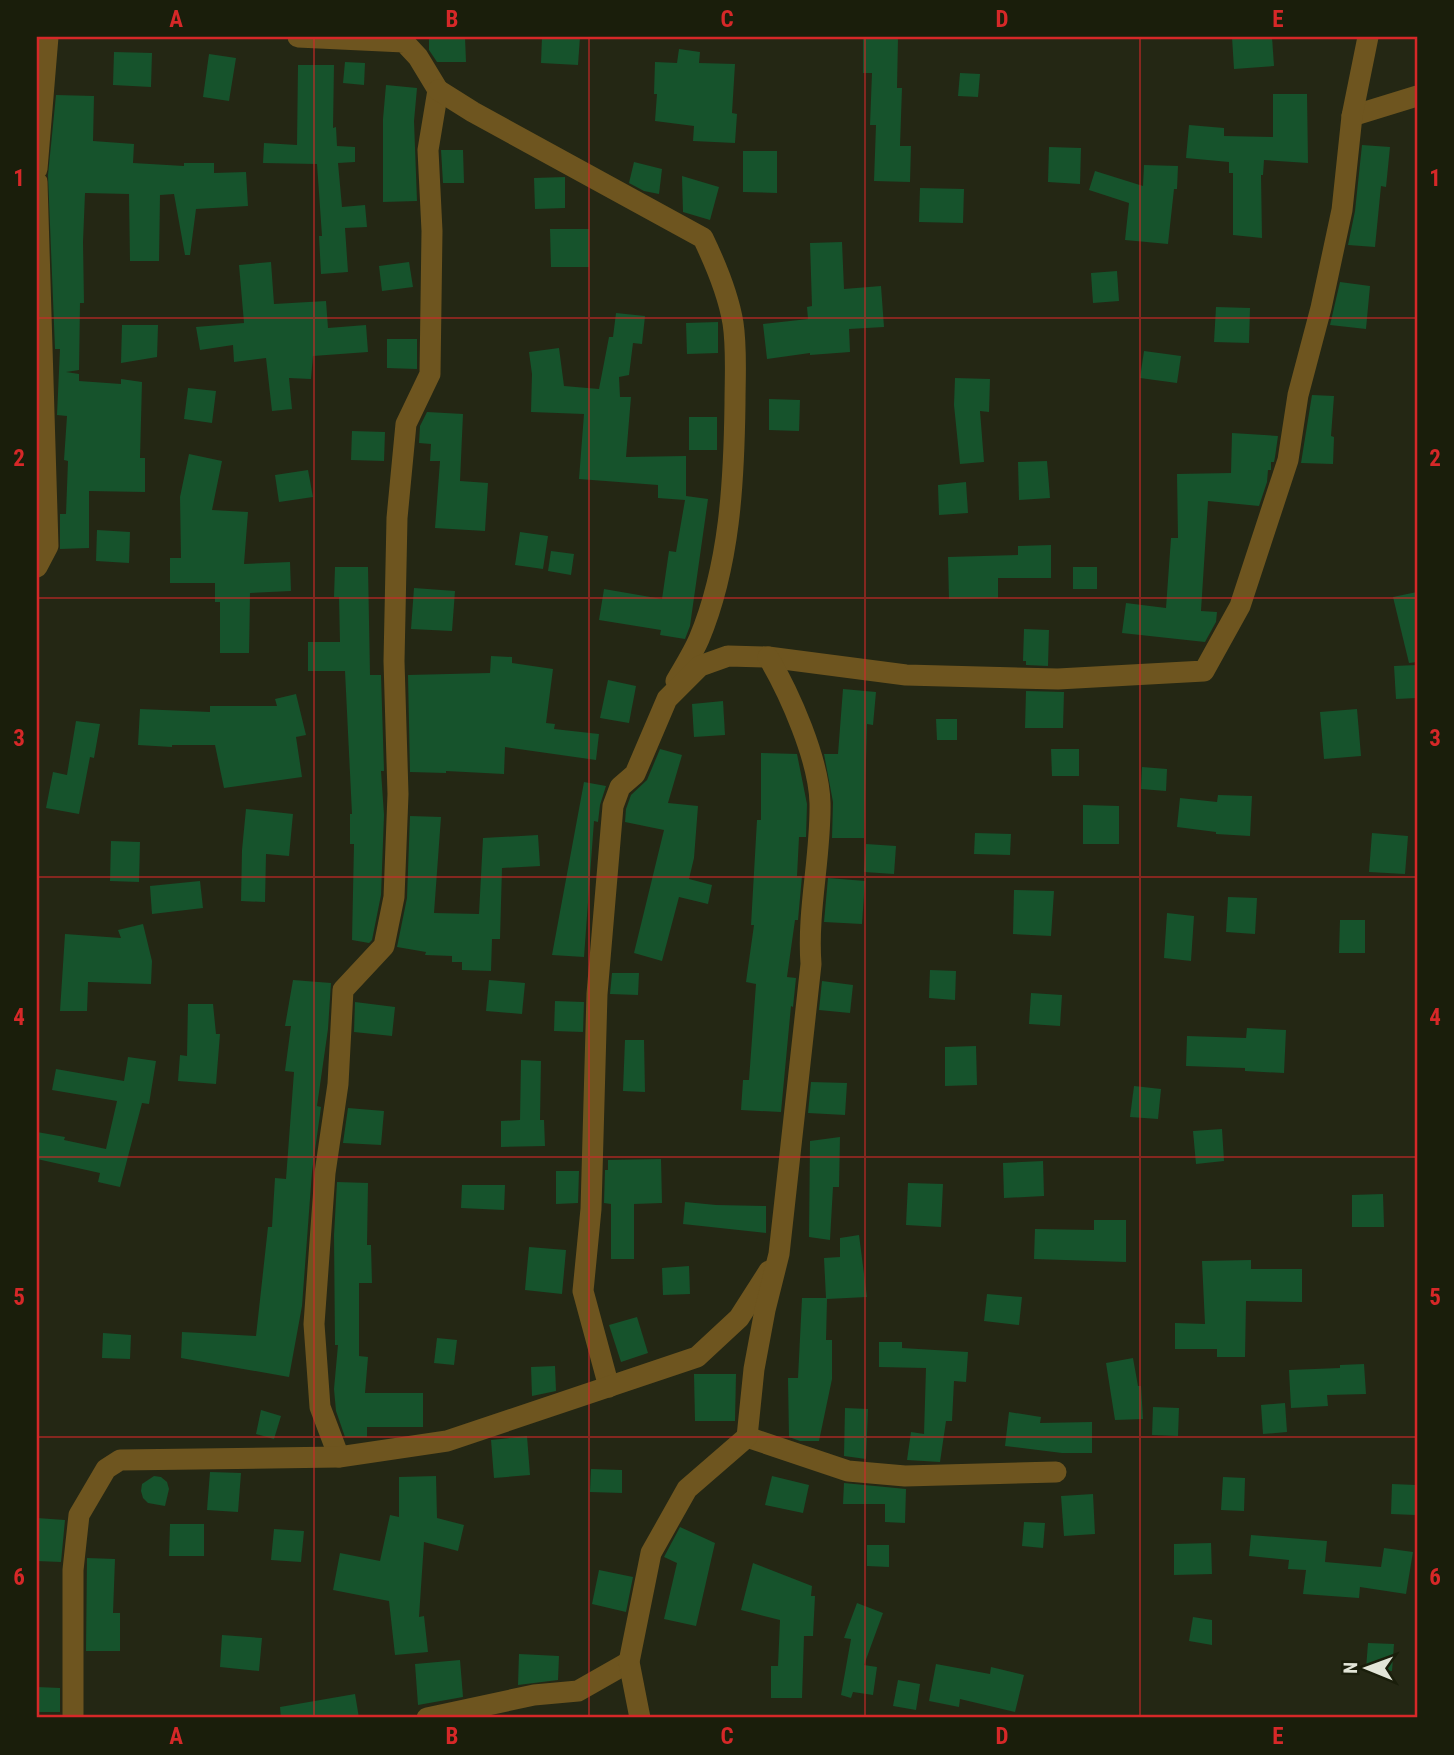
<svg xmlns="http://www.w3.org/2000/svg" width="1454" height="1755" viewBox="0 0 1454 1755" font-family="'Roboto Condensed',sans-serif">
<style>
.building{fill:#16532c}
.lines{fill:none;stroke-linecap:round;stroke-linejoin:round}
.minor{stroke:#6e551f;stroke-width:21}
.grid{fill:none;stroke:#d62828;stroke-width:2;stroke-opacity:0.55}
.neatline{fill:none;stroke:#d62828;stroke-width:2.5}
.grid-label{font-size:23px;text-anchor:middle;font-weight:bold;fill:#d62828}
</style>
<rect width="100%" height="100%" fill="#242714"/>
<g class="building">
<path d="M429 37H465L466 62H437L429 50Z"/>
<path d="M542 37H580L578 65 541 63Z"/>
<path d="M1232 37H1272L1274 66 1234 69Z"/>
<path d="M863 38H898L897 88H902L900 146H911L910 182 874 181 876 125H870L872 73H863Z"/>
<path d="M679 49 700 52 699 63 735 64 732 113 737 114 735 143 693 141 694 126 655 121 657 94H654L655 62 677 63Z"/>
<path d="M114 52 152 53 151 87 113 85Z"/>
<path d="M209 54 236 58 229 101 203 97Z"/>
<path d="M345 62 365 63 364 85 343 83Z"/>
<path d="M298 65H334L333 128 336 127 337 146 355 147V162L338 163 342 207 365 205 367 227 345 228 348 272 321 274 319 236H322L317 164 263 163 264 143 297 145Z"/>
<path d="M960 73 980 74 978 97 958 96Z"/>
<path d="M386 85 417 88 414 121 417 201 383 202V119Z"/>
<path d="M1273 94H1307L1308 163 1264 160 1263 175H1261L1262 238 1233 235V173H1229V162L1186 158 1189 125 1224 128V136L1273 137Z"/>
<path d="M56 95 94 96 93 141 134 144 133 163 184 166V163H214V173L246 172 248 206 196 209 190 255H185L174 194 160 195 159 261H130L129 194 85 193 83 242 84 303H80L79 370 66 372 79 374V381L121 384V379L142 382 140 458H145V492L89 491V548L60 549V514H66L68 461 64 460 67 416 57 415 60 349H55L48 175Z"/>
<path d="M1362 145 1390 147 1386 187 1381 186 1375 247 1348 245 1355 211Z"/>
<path d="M1049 147 1081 148 1080 184 1048 182Z"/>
<path d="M441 150H463L464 183H443Z"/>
<path d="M743 151H777V193L743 192Z"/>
<path d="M634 162 662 169 659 194 644 191 629 183Z"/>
<path d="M1144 165 1178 166 1177 189H1174L1168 244 1125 240 1129 203 1089 190 1095 171 1143 186Z"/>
<path d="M682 176 719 187 710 220 683 212Z"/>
<path d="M565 177V208L535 209 534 178Z"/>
<path d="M920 188 964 189 963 223 919 222Z"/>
<path d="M550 229H589V267H551Z"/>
<path d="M842 242 844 289 881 286 884 327 849 329 850 352 810 355V353L767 359 763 324 808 319 807 307 812 306 810 243Z"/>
<path d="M271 262 274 304 326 301 328 328 366 325 368 352 313 356 311 379 289 378 292 409 272 411 266 358 234 362 233 345 200 350 196 327 244 323 239 265Z"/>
<path d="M409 262 413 287 382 291 379 266Z"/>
<path d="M1117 271 1119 301 1093 303 1091 273Z"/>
<path d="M1340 282 1370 286 1366 329 1330 325Z"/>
<path d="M1216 307 1250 308 1249 343 1214 342Z"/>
<path d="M616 313 645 316 642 344 633 343 629 375 619 377 620 397H631L626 457 686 456V496L708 499 690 626 685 639 660 635 661 630 599 620 604 589 662 599 669 551 676 552 685 500 658 498V485L579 479 584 414 531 412 532 374 529 352 559 348 564 386 599 389 609 337H613Z"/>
<path d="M718 322V353L687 354 686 323Z"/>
<path d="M122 325H158L157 357 121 363Z"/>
<path d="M387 339H417V369L387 368Z"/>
<path d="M1144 351 1181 356 1177 383 1140 378Z"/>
<path d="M955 378 990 379 989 412 980 411 984 462 960 464 954 405Z"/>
<path d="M188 388 216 391 212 423 184 419Z"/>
<path d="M1312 395 1334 396 1331 436 1334 437 1333 464 1301 463Z"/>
<path d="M769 399 800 400 799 431 769 430Z"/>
<path d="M427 412 463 414 460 481 488 483 485 531 435 528 440 461H430L431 444 419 443 420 426Z"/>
<rect x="689" y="417" width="28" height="33"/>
<path d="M352 431 385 432 384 461 351 460Z"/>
<path d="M1232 433 1278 436 1275 457 1274 462H1271V470H1268L1267 482 1259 506 1208 501 1201 611 1217 612 1216 622 1205 642 1122 633 1126 603 1166 608 1171 538H1178L1177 474 1231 473Z"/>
<path d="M189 454 222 461 212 510 248 512 244 564 290 562 291 591 250 593 249 653H220V602H215V583H170V558H181L180 497Z"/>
<path d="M1047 461 1050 498 1019 500 1018 462Z"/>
<path d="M308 470 313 497 279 502 275 475Z"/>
<path d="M966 482 968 513 939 515 938 485Z"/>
<path d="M97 530 130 532 129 563 96 561Z"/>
<path d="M520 532 548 536 543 569 515 565Z"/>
<path d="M1051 545V578H998V598L949 599 948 557 1018 555V546Z"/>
<path d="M551 551 574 554 571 575 548 571Z"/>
<path d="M335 567H368L370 675H381L384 771H381L384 815 381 895 372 940 369 943 352 940 354 844H350V814H352L345 671H308V642H340L339 597H334Z"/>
<rect x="1073" y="567" width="24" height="22"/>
<path d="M414 588 455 591 452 631 411 629Z"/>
<path d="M1417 592V662L1409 663 1393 597Z"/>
<path d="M1024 629 1049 630 1048 666 1026 665V661H1023Z"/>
<path d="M491 656 512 657V663L553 669 546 723 555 724 554 729 599 734 596 760 505 747 504 774 446 771V773L410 772 408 675 490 673Z"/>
<path d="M1417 665V698L1396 699 1394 666Z"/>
<path d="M608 680 636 686 629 723 600 718Z"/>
<path d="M843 689 876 692 873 725 867 724 864 838H832L833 802 824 754H838Z"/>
<path d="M1026 691 1064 692 1063 728H1025Z"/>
<path d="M296 694 306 735 296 737 302 777 224 788 215 745H172V747L138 745 140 709 210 712V706H277L275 699Z"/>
<path d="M723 701 725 735 694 737 692 704Z"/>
<path d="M1357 709 1361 756 1324 759 1320 712Z"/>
<path d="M936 719H957V740H937Z"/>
<path d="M76 721 100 724 94 758 90 757 79 814 46 808 53 772 67 775Z"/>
<path d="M660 749 682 755 668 803 698 806 694 858 689 879 712 885 708 904 679 897 662 961 634 953 664 830 625 822 626 809 631 795 647 780Z"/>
<path d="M1051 749H1079V776H1052Z"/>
<path d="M761 753 797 754 807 804 806 837H799L797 876H802L798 920H795L787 977 796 978 793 1007 791 1006 781 1112 741 1110 743 1080H749L756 984 746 982 754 925H751L757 820H761Z"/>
<path d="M1142 767 1167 769 1166 791 1141 789Z"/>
<path d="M584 782 606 786 600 805 598 822 594 821 584 957 552 955Z"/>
<path d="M1218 795 1252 796 1250 836 1216 834V832L1177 827 1180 798 1217 802Z"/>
<path d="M1083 805 1119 806V844H1083Z"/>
<path d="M246 809 293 814 289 856 266 854 265 902 241 901 242 850Z"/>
<path d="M410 816 441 817 434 913 479 914 483 838 538 835 540 866 502 868 500 939H492L491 971 462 970V962H452V956L425 955 426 952 397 947 407 898Z"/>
<path d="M975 833 1011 834 1010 855 974 854Z"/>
<path d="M1372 833 1408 836 1405 874 1369 872Z"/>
<path d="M111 841 140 842 139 882 110 881Z"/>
<path d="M866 844 896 846 894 874 864 872Z"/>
<path d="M828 878 865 881 862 924 824 922Z"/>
<path d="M200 881 203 908 152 914 150 886Z"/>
<path d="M1014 890 1054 891 1051 936 1013 934Z"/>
<path d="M1228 897 1257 898 1255 934 1226 932Z"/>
<path d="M1167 913 1194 916 1191 961 1164 958Z"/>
<path d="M1340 920H1365V953H1339Z"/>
<path d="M143 924 152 961 151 984 88 982 87 1011H60L65 934 121 938 118 930Z"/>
<path d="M930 970 956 971 955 1000 929 998Z"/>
<path d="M612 973H639L638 995 610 994Z"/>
<path d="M293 980 331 983 328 1029 317 1106 321 1107 312 1172 302 1306 289 1377 181 1358 182 1332 256 1336 268 1227H272L275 1178 286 1179 294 1072 285 1071 291 1026H285Z"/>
<path d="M489 980 525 983 522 1014 486 1011Z"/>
<path d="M822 981 853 985 850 1013 819 1010Z"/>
<path d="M1031 993 1062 995 1060 1026 1029 1024Z"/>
<path d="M555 1001 584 1002 583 1032 554 1031Z"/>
<path d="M355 1002 395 1007 392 1036 354 1032Z"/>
<path d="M188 1004H213L216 1034H220L216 1084 178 1081 180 1055 187 1056Z"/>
<path d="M1247 1028 1286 1030 1284 1073 1245 1071V1068L1186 1066 1187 1036 1246 1038Z"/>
<path d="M625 1040H644L645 1092 623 1091Z"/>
<path d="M976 1046 977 1085 945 1086V1047Z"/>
<path d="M128 1057 156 1061 149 1104 142 1103 120 1187 98 1182 100 1173 37 1159V1132L65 1137 64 1140 106 1149 117 1101 52 1090 56 1069 124 1081Z"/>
<path d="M521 1060 541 1061 540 1120H544L545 1146 501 1147V1121L520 1120Z"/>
<path d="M811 1082 847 1083 845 1115 808 1113Z"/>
<path d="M1134 1086 1161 1089 1158 1119 1130 1117Z"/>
<path d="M348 1108 384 1111 381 1145 343 1143Z"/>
<path d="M1222 1129 1224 1161 1196 1164 1193 1131Z"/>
<path d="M840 1137 839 1187H833L830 1240 809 1237 810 1141Z"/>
<path d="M661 1159 662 1203 634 1204V1259H611V1204L604 1203 605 1170H608V1160Z"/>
<path d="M1043 1161 1044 1196 1004 1198 1003 1163Z"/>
<path d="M556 1171H579L578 1203 556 1204Z"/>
<path d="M337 1182 368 1183 367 1245H371L372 1283H359V1356L368 1357 365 1393H423V1427H367V1437H345L336 1411 334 1389 338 1345H335L334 1235Z"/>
<path d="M908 1183 943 1184 941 1227 906 1225Z"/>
<path d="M462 1185H505L504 1210 461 1208Z"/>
<path d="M1383 1194 1384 1227H1352V1195Z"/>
<path d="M685 1202 716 1205 766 1206V1233L683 1224Z"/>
<path d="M1094 1220H1126V1262L1034 1259 1035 1229 1094 1230Z"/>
<path d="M859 1235 867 1297 827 1299 826 1340H832V1379L819 1441H800L789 1437 788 1378H798L802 1298H826L824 1258 840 1257V1238Z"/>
<path d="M529 1247 566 1250 562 1294 525 1290Z"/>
<path d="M1251 1260V1269H1302V1302L1246 1301 1245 1357H1217V1349H1175V1323L1205 1324 1202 1261Z"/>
<path d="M689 1266 690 1294 663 1295 662 1268Z"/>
<path d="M987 1294 1022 1297 1019 1325 984 1321Z"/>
<path d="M637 1317 648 1353 621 1362 609 1325Z"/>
<path d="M103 1333 131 1335 130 1359 102 1358Z"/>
<path d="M437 1338 457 1340 454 1365 434 1363Z"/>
<path d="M879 1342H902V1348L968 1352 966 1382 954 1381 952 1421H946L940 1462 907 1460 911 1432 924 1434 926 1368 879 1367Z"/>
<path d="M1133 1358 1138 1386H1141L1143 1419 1115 1420 1106 1363Z"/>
<path d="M1364 1364 1366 1394 1327 1395 1328 1406 1291 1408 1289 1370 1340 1368V1365Z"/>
<path d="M555 1366 556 1391 532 1396 531 1367Z"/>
<path d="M694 1374H736L735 1421H695Z"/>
<path d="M1285 1403 1287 1432 1263 1434 1261 1405Z"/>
<path d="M1153 1407 1179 1408 1178 1436 1152 1435Z"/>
<path d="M845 1408 868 1409 866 1459 844 1456Z"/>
<path d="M261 1410 281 1416 274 1439 256 1434Z"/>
<path d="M1009 1412 1041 1417 1040 1423 1092 1422V1453H1062L1005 1446Z"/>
<path d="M527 1436 530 1475 494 1478 491 1440Z"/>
<path d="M591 1469 622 1470V1493L590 1492Z"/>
<path d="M210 1472 241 1473 238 1512 207 1510Z"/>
<path d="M154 1476 161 1477 167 1482 169 1489 165 1506 148 1503 143 1498 141 1491 142 1484Z"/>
<path d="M436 1476 437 1518 464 1525 458 1551 424 1542 419 1617 424 1616 428 1652 395 1655 389 1601 333 1590 340 1553 380 1561 390 1515 399 1517V1477Z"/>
<path d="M772 1476 809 1485 803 1513 765 1505Z"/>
<path d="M1223 1477 1245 1478 1244 1511 1221 1510Z"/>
<path d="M844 1483 906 1489 905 1523 885 1522V1504H843Z"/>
<path d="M1392 1484 1416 1485 1415 1515 1391 1514Z"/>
<path d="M1093 1494 1095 1534 1064 1536 1061 1496Z"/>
<path d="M37 1518 65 1520 61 1562 37 1561Z"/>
<path d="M1024 1522 1045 1523 1043 1548 1022 1546Z"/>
<path d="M170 1524H204V1556H169Z"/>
<path d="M680 1527 715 1543 696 1626 664 1619 677 1563 664 1557Z"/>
<path d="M274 1529 304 1531 301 1562 271 1560Z"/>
<path d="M1251 1535 1327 1541 1325 1562 1381 1567 1384 1548 1413 1552 1406 1594 1360 1587 1359 1598 1303 1594 1306 1570 1288 1569 1289 1560 1249 1556Z"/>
<path d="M1211 1543 1212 1574 1174 1575V1544Z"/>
<path d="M867 1545H889V1567L867 1566Z"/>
<path d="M87 1558 115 1559 113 1613H120V1651H86Z"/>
<path d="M753 1563 812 1586 811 1596H815L813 1636H804L802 1698H771V1666H778L780 1620 741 1610Z"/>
<path d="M599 1570 633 1577 626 1612 592 1604Z"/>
<path d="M857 1603 883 1613 864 1665 877 1667 873 1695 853 1692 851 1698 841 1695 851 1639 844 1638Z"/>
<path d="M1193 1617 1212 1620V1645L1189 1641Z"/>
<path d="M222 1635 262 1638 259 1671 220 1667Z"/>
<path d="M1368 1643 1394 1644 1392 1671 1366 1669Z"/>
<path d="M519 1654 559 1656 558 1680 518 1685Z"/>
<path d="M460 1660 463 1697 418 1705 415 1664Z"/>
<path d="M936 1664 990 1674 991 1667 1024 1675 1015 1712 960 1699 959 1707 929 1701Z"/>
<path d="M898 1680 920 1684 916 1710 893 1706Z"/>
<path d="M37 1687 60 1688V1712H37Z"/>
<path d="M355 1694 359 1718H281L280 1707Z"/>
</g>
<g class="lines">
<g class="minor">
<path d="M298 37 404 42 418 57 438 90 428 150 432 231 430 374 406 424 397 518 394 661 398 794 394 897 384 946 343 990 338 1084 325 1173 314 1324 320 1407 339 1457"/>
<path d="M438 90 473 112 703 238C716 265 728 293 733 323 737 349 735 377 735 403 734 481 730 565 699 639 693 653 684 667 676 681"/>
<path d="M1352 116 1417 96"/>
<path d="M37 169 48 37"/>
<path d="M37 182 48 546 37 567"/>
<path d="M609 1387 583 1291 591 1209 597 994 613 806 620 787 635 774 667 699 700 666 728 656 768 657 906 675 1058 679 1204 671 1240 606 1288 460 1298 395 1321 308 1342 210 1352 116 1368 37"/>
<path d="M747 1437 848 1471 905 1476 1056 1472"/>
<path d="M73 1718V1570L79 1515 106 1469 120 1460 339 1457 447 1441 697 1357 739 1318 769 1271"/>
<path d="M427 1718 534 1695 578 1691 629 1662"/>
<path d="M640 1718 629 1662 651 1553 687 1489 747 1437 754 1369 765 1310 779 1254 811 964C807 910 821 857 820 803 819 760 790 694 768 657"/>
</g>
</g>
<path class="grid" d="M314 37V1718M589 37V1718M865 37V1718M1140 37V1718M37 318H1417M37 598H1417M37 877H1417M37 1157H1417M37 1437H1417"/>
<rect width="1454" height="1755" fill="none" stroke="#1a1e0b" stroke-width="77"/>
<g transform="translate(1367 1668) rotate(271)" stroke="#1a1e0b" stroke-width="5" paint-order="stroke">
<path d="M0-5L12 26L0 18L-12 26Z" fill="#e2e5d8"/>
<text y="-10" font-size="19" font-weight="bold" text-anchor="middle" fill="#e2e5d8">N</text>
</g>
<rect x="38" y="38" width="1378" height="1678" class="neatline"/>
<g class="grid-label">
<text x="176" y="27">A</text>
<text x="452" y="27">B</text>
<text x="727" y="27">C</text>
<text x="1002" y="27">D</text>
<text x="1278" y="27">E</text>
<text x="19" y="186">1</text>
<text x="1435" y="186">1</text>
<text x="19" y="466">2</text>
<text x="1435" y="466">2</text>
<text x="19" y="746">3</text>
<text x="1435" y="746">3</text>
<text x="19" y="1025">4</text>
<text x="1435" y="1025">4</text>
<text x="19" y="1305">5</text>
<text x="1435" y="1305">5</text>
<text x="19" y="1585">6</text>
<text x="1435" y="1585">6</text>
<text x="176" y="1744">A</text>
<text x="452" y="1744">B</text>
<text x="727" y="1744">C</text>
<text x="1002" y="1744">D</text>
<text x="1278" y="1744">E</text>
</g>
</svg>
